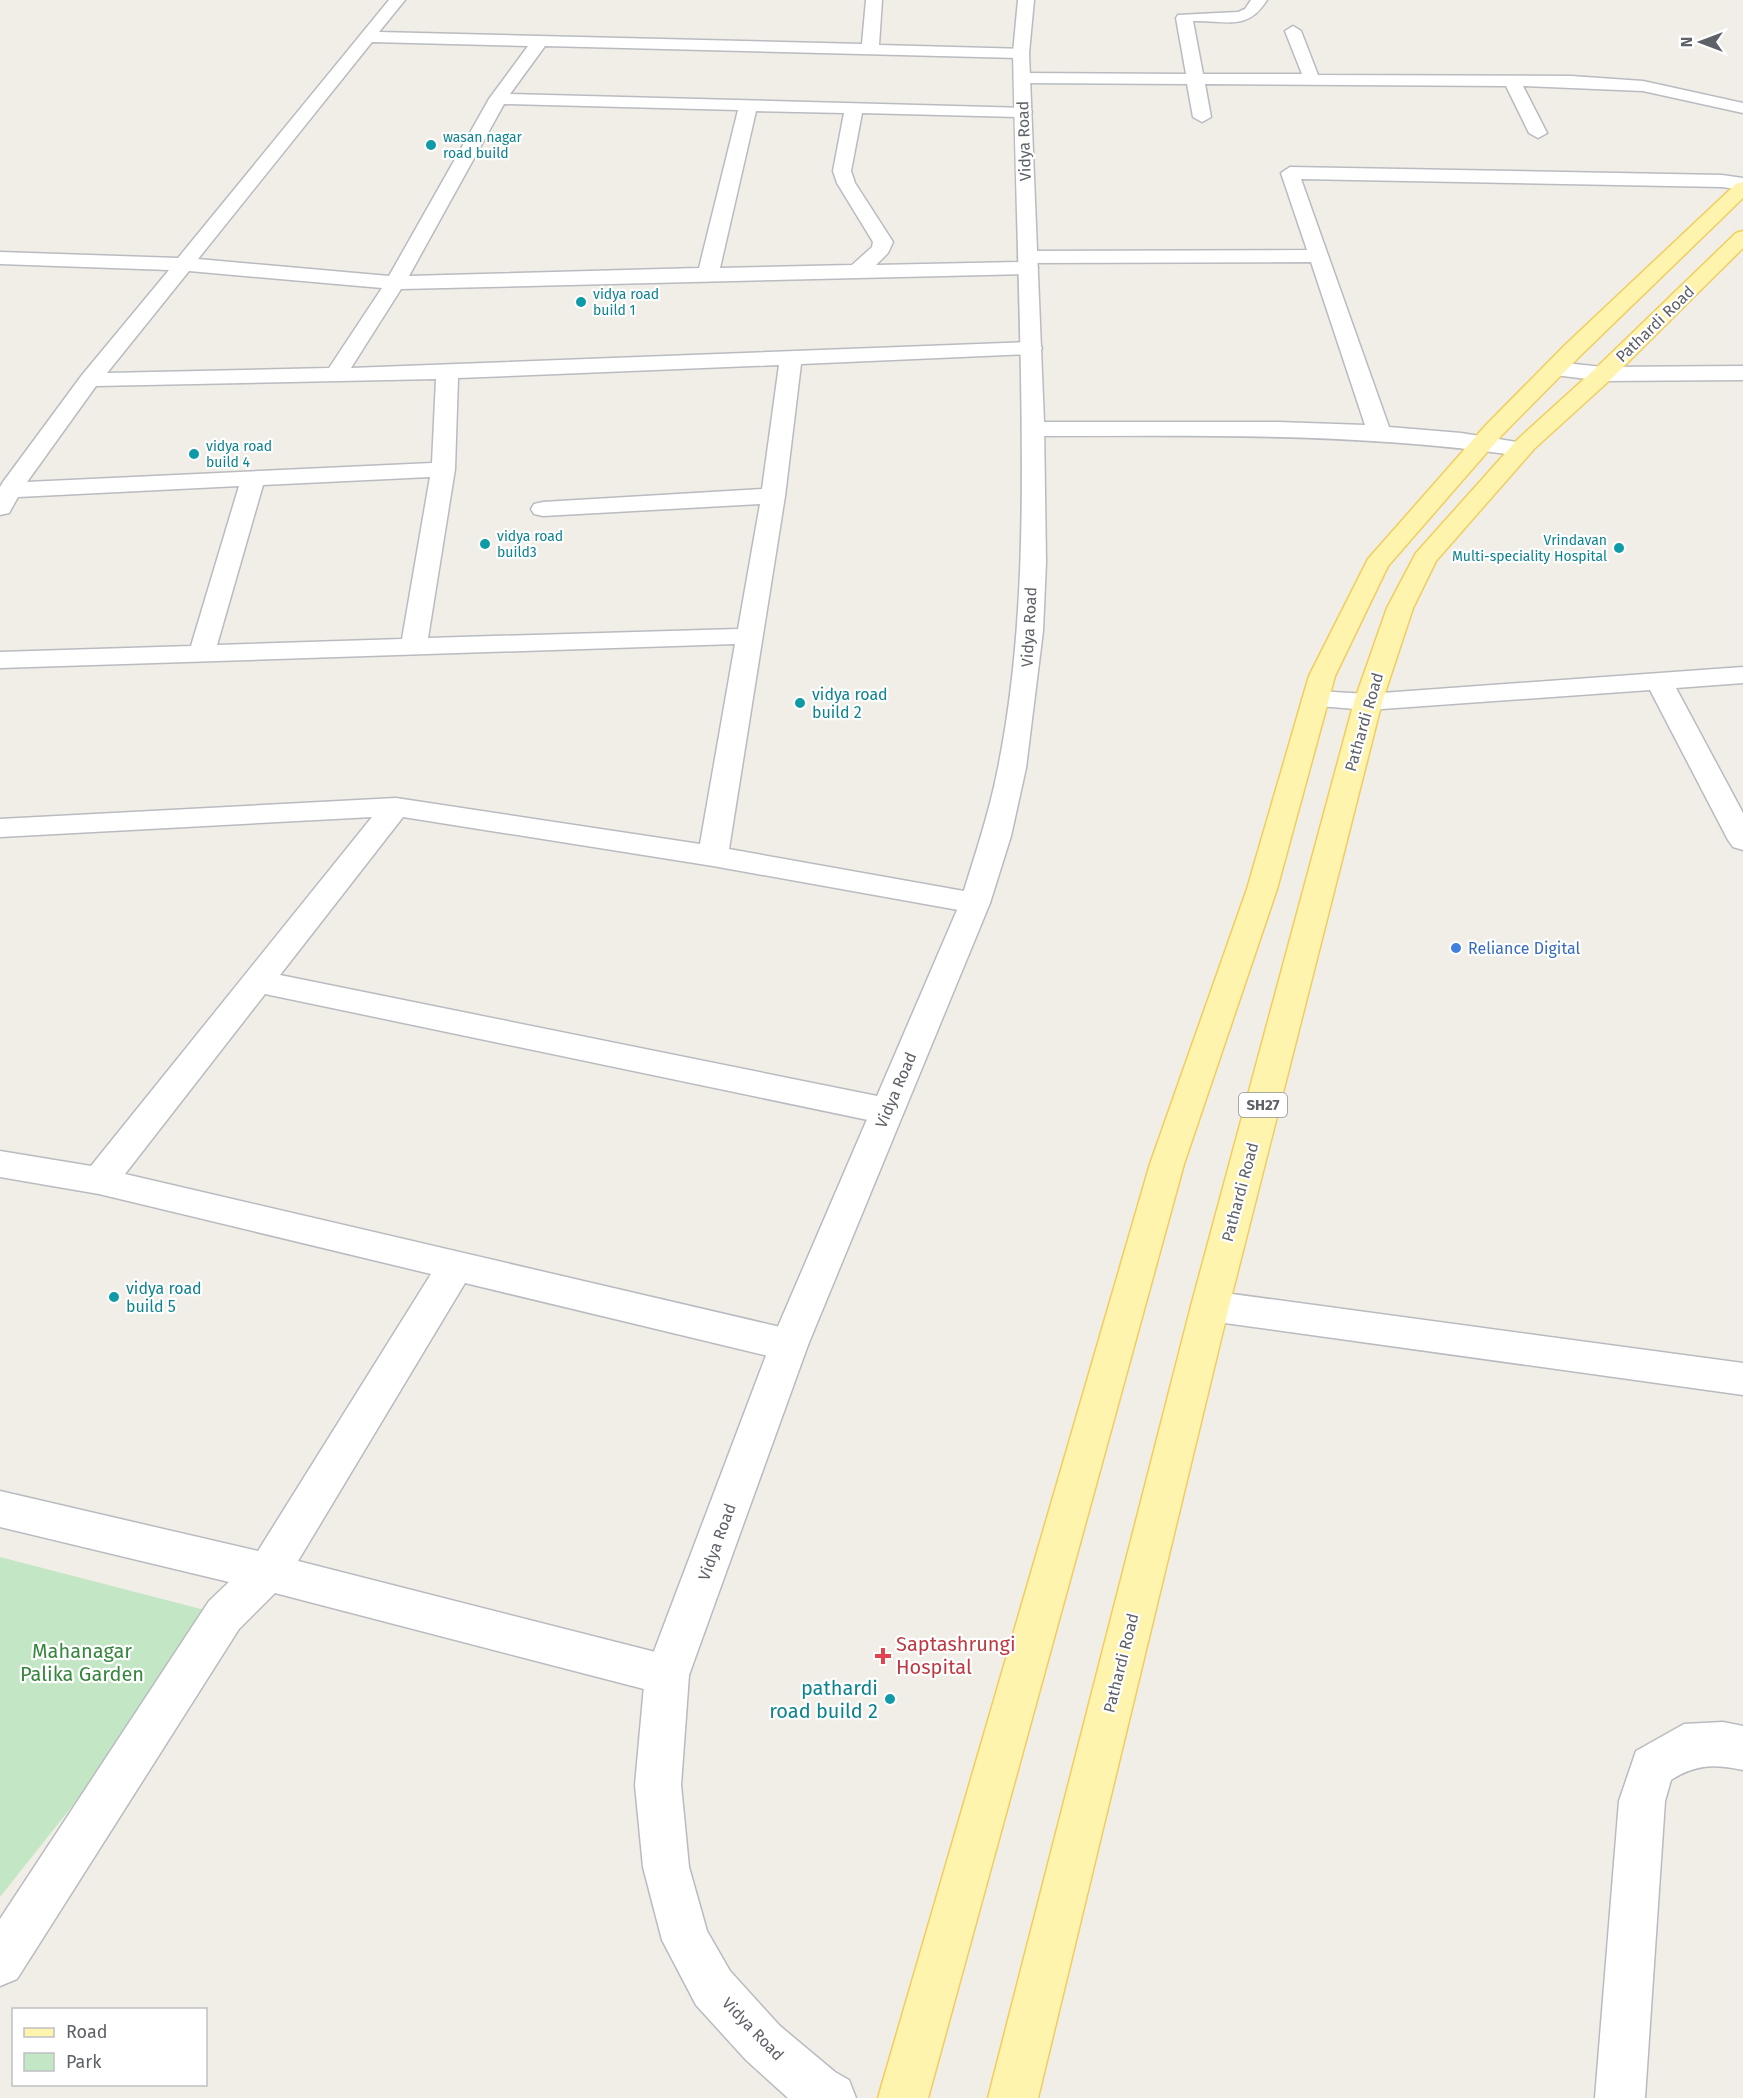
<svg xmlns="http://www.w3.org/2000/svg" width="1743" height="2098" viewBox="0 0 1743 2098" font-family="'Fira Sans',sans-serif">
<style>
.green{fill:#c3e7c4}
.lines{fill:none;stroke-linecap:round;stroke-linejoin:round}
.minor-casing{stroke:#b9bbc0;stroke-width:3}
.tertiary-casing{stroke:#b9bbc0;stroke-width:3}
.primary-casing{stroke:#f1cd5e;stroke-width:3}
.minor{fill:#fff;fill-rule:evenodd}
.tertiary{fill:#fff;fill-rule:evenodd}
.primary{fill:#fff4ad;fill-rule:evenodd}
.culture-dot{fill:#0f9aa8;stroke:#fff;stroke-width:2}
.shop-dot{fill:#3f7fe0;stroke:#fff;stroke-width:2}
.health-dot{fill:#e0444e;stroke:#fff;stroke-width:2}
.labels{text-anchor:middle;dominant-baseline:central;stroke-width:4.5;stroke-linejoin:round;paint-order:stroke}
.far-culture-label{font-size:14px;fill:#0d838f;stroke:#fff;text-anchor:start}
.shield{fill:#fff;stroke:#8e9095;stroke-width:1.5}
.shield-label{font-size:15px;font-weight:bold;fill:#5e6167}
.street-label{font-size:16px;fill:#5e6167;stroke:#fff}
.culture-label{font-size:16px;fill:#0d838f;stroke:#fff;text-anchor:start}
.shop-label{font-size:16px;fill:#366cbe;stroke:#fff;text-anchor:start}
.near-health-label{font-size:20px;fill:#be3a42;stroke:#fff;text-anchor:start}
.near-park-label{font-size:20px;fill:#36863c;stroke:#fff}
.near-culture-label{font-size:20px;fill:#0d838f;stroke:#fff;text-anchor:end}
</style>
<rect width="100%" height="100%" fill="#f0eee6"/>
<path class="green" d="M0 1557 224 1615 0 1897Z"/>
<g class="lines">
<g class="minor-casing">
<g id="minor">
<path d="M389 0H405L379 32 862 44 866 0H882L879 45 1027 49 1029 53 1021 58 545 46 510 94 1029 108 1032 112 1023 117 862 113 851 171 855 183 893 242 888 253 876 265 1024 262 1018 257 1021 253 1028 251 1307 250 1281 173 1290 167 1722 175 1743 178V190L1722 187 1301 179 1389 427 1461 433 1529 444 1533 449 1529 454 1521 456C1359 432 1196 436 1033 436L1025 434 1022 429 1025 424 1033 422H1278L1365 425 1311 262 1032 263 1038 268 1035 272 1028 274 401 289 351 368 1031 342 1039 343 1042 348 1039 353 1031 354 801 364 785 496 729 849 975 893 986 896 990 903 986 910 975 913 713 866 403 817 280 975 887 1098 899 1102 904 1111 899 1120 887 1124 265 994 125 1174 789 1329 802 1334 808 1345 802 1356 789 1361 465 1283 298 1561 667 1655 682 1661 689 1675 682 1689 667 1695 275 1593 239 1629 17 1979 0 1986V1919L209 1601 229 1582 0 1527V1491L258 1551 431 1274 99 1194 0 1177V1151L91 1166 372 817 0 837V819L396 798 700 844 735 644 0 668V652L191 646 239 486 18 497 9 513 0 515V487L3 482 82 375 169 270 0 264V252L178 258ZM372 42 528 46 489 99 389 276 198 259ZM504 104 738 110 699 268 409 276ZM756 111 844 113 833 171 837 183 873 242 872 247 852 265 720 268ZM189 271 382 288 329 368 107 373ZM779 365 762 489 543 502 534 504 531 509 534 514 543 516 760 504 738 629 428 638 455 469 458 378ZM436 379 432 463 27 482 96 386ZM430 477 402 639 217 645 263 485Z"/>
<path d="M1251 0H1267C1247 32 1226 20 1193 21L1203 74H1302L1285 31 1293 26 1301 31 1318 75 1571 76 1643 81 1743 103V113L1643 91 1523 86 1547 133 1538 138 1529 133 1506 86 1205 84 1211 117 1202 122 1193 117 1187 84 1022 83 1014 78 1022 73 1186 74 1176 18 1178 15 1238 12 1245 9Z"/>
<path d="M1555 362 1603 367 1743 366V380L1603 381 1547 374 1544 369 1547 364Z"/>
<path d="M1743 667V683L1676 688 1743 813V850L1733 847 1728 840 1650 690 1368 710 1306 705 1302 699 1306 693 1316 691 1368 694Z"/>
<path d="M1210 1291 1743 1363V1395L1210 1321 1197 1317 1191 1306 1197 1295Z"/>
<path d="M1723 1722 1743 1726V1770C1714 1764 1696 1764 1671 1780L1665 1801 1645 2098H1595L1619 1801 1636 1751 1684 1724Z"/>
</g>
</g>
<g class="tertiary-casing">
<path id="tertiary" d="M1018 0H1034L1029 53 1044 422 1046 562 1043 631 1026 768 1011 836 990 903 808 1345 689 1675 681 1785 689 1867 707 1931 730 1971 780 2026 835 2072 849 2080 856 2098H788L746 2060 696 2005 662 1940 643 1867 635 1785 645 1675 770 1345 960 903C974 858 989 814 998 768 1024 639 1023 506 1021 375 1019 268 1015 160 1013 53Z"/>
</g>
<g class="primary-casing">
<g id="primary">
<path d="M1743 182V198L1581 355 1502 435 1388 566 1335 676 1277 889 1184 1164 928 2098H878L1150 1164 1247 889 1309 676 1368 559 1486 425 1565 345 1736 184Z"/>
<path d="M1743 231V248L1611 379 1534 449 1436 561 1413 608 1382 702 1229 1306 1038 2098H988L1191 1306 1354 702 1387 608 1416 553 1518 439 1595 369 1736 233Z"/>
</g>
</g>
<use href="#minor" class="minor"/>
<use href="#tertiary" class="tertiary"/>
<use href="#primary" class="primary"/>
</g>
<g class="culture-dot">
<circle cx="431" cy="145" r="6"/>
<circle cx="581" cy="302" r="6"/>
<circle cx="194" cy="454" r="6"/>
<circle cx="485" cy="544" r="6"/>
<circle cx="1619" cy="548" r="6"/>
<circle cx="800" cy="703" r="6"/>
<circle cx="114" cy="1297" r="6"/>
<circle cx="890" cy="1699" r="6"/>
</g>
<circle class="shop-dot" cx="1456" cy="948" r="6"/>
<path class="health-dot" d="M880 1647h6v6h6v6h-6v6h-6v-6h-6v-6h6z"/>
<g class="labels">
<g class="far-culture-label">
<text x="443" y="137">wasan nagar<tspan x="443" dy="16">road build</tspan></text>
<text x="593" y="294">vidya road<tspan x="593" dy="16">build 1</tspan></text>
<text x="206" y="446">vidya road<tspan x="206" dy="16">build 4</tspan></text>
<text x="497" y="536">vidya road<tspan x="497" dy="16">build3</tspan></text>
<text x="1607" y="540" text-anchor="end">Vrindavan<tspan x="1607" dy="16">Multi-speciality Hospital</tspan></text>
</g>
<rect class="shield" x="1239" y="1093" width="48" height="24" rx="4.5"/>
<g class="shield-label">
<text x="1263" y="1105">SH27</text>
</g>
<g class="street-label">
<text transform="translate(1024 141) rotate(-92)">Vidya Road</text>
<text transform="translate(1655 324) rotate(-44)">Pathardi Road</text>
<text transform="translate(1029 627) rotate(-87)">Vidya Road</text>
<text transform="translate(1364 722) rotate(-74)">Pathardi Road</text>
<text transform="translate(896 1090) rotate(-67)">Vidya Road</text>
<text transform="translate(1240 1192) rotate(-75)">Pathardi Road</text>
<text transform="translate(717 1542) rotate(-70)">Vidya Road</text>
<text transform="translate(1121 1663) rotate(-76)">Pathardi Road</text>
<text transform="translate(753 2029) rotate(46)">Vidya Road</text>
</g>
<g class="culture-label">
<text x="812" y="694">vidya road<tspan x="812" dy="18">build 2</tspan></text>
<text x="126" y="1288">vidya road<tspan x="126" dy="18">build 5</tspan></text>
</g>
<g class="shop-label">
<text x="1468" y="948">Reliance Digital</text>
</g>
<g class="near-health-label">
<text x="896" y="1644">Saptashrungi<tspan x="896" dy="23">Hospital</tspan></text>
</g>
<g class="near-park-label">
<text x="82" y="1651">Mahanagar<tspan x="82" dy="23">Palika Garden</tspan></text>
</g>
<g class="near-culture-label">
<text x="878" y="1688">pathardi<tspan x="878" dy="23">road build 2</tspan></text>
</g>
</g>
<rect x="12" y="2008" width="195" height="78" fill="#ffffff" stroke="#bfc0c2" stroke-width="1.5"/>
<rect x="24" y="2028" width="30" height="9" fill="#fff4ad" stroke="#bfc0c2" stroke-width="1.5"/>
<text x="66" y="2038" font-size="18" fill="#5e6167">Road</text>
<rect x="24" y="2053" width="30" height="18" fill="#c3e7c4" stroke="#bfc0c2" stroke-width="1.5"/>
<text x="66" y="2068" font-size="18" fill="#5e6167">Park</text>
<g transform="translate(1701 42) rotate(270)" stroke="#ffffff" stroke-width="4.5" paint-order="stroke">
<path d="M0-4.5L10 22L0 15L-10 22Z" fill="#5e6167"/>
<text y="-9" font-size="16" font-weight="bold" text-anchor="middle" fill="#5e6167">N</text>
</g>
</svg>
